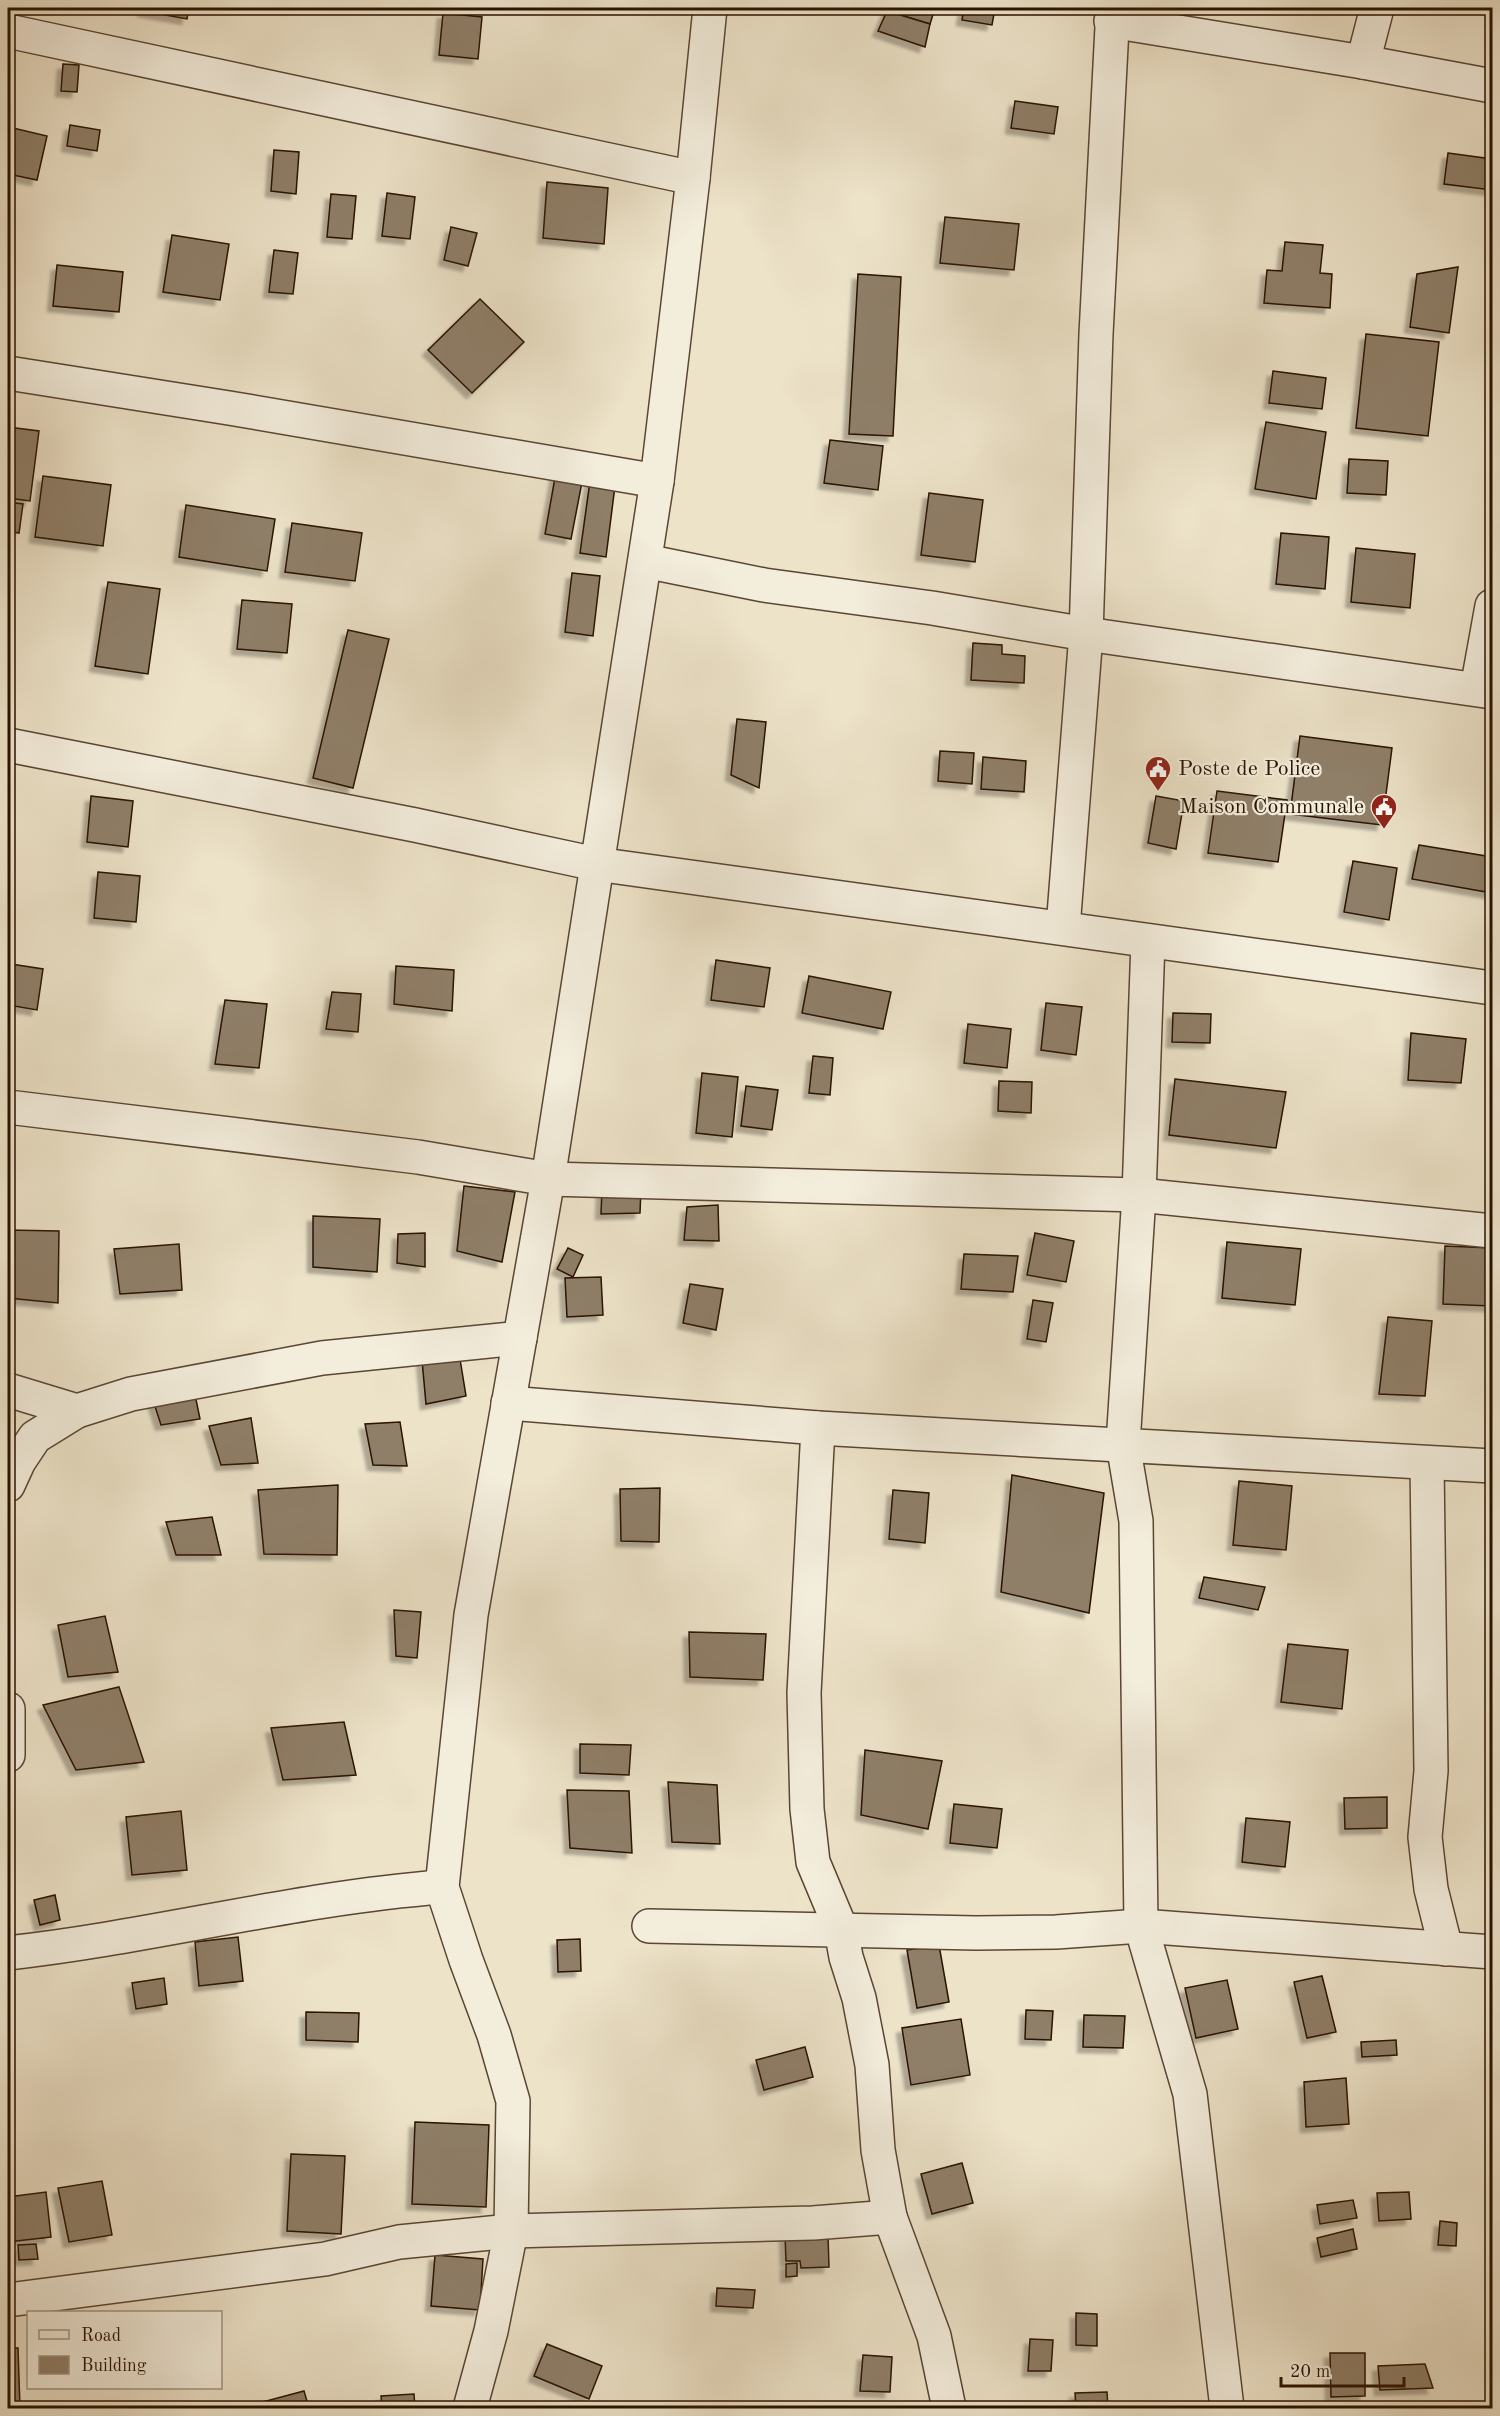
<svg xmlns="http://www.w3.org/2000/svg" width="1500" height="2416" viewBox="0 0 1500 2416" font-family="'Old Standard TT',serif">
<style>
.building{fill:#8f7f69;stroke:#291201;stroke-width:1.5;filter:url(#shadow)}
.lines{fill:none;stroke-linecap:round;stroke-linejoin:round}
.minor-casing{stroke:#5a4633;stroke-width:36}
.minor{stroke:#f3eddc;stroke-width:33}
.labels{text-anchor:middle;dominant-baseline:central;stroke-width:4.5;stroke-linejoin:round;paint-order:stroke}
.poi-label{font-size:22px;fill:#291201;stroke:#f3eddc;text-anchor:start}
</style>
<defs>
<filter id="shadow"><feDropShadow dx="-5.5" dy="5.5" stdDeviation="1.5" flood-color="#0004"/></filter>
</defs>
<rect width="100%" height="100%" fill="#ede3c9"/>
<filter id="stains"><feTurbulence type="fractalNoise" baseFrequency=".00333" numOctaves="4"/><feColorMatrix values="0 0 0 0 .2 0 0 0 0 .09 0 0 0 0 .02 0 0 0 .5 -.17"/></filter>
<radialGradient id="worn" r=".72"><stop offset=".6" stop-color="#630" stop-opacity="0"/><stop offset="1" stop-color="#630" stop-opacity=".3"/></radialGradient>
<g class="building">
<path d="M144 8H189L187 19 143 11Z"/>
<path d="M888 8H935L930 24 887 11Z"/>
<path d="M964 8H995L992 25 962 20Z"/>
<path d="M887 11 930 24 925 47 878 31Z"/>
<path d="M443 13 482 17 478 59 439 55Z"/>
<path d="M63 64 79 65 77 92 61 91Z"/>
<path d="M1015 101 1058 107 1054 134 1011 128Z"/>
<path d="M70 125 100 130 97 151 67 146Z"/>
<path d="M13 128 47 136 37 180 8 174V150Z"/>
<path d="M274 150 299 152 296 194 271 191Z"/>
<path d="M1448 153 1492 159V190L1444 184Z"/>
<path d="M547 182 608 188 604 244 543 238Z"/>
<path d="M387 193 415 197 410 239 382 236Z"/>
<path d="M331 194 356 196 352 239 327 237Z"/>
<path d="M945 217 1019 224 1014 270 940 263Z"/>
<path d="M451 227 477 233 468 266 444 260Z"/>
<path d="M172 235 229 244 220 300 163 292Z"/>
<path d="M1285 242 1323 245 1320 273 1332 274 1330 308 1264 303 1267 270 1282 271Z"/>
<path d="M274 250 298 253 293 294 269 292Z"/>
<path d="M57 265 123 272 119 312 53 306Z"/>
<path d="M1458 267 1449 333 1410 327 1417 274Z"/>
<path d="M858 274 901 277 893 436 849 434Z"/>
<path d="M480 299 524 342 472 393 428 350Z"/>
<path d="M1366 334 1439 342 1428 436 1356 428Z"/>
<path d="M1273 371 1326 378 1322 409 1269 403Z"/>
<path d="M1266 422 1326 432 1316 499 1255 489Z"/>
<path d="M8 427 39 431 30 501 8 498Z"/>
<path d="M830 440 883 446 878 490 824 483Z"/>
<path d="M1349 459 1388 461 1386 495 1347 493Z"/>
<path d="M556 472 583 477 571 539 545 534Z"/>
<path d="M591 474 616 478 606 557 580 553Z"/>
<path d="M43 476 111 485 103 546 35 537Z"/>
<path d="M929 493 983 500 975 562 921 555Z"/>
<path d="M8 502 23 504 19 533 8 531Z"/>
<path d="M186 505 275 519 267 571 179 557Z"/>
<path d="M292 523 362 533 355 581 285 572Z"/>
<path d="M1281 533 1329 537 1325 589 1276 584Z"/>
<path d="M1356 548 1415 554 1410 608 1351 602Z"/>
<path d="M572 573 600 576 593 636 565 632Z"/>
<path d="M108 582 160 589 148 674 95 666Z"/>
<path d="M242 600 292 604 287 653 237 649Z"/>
<path d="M348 630 389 639 353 788 313 778Z"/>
<path d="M973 643 1002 645V654L1025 656 1024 683 971 680Z"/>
<path d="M737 719 766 722 759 788 731 775Z"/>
<path d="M1300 736 1392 748 1382 825 1290 814Z"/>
<path d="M940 751 974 753 972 784 938 781Z"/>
<path d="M983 757 1026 761 1024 792 981 789Z"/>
<path d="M1217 791 1287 800 1278 862 1208 853Z"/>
<path d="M91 796 133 801 128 847 87 842Z"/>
<path d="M1156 796 1184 801 1176 849 1148 843Z"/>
<path d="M1419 845 1492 857V893L1412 879Z"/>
<path d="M1353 861 1397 868 1389 920 1344 912Z"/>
<path d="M98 872 140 876 136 922 94 918Z"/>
<path d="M716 960 770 968 764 1007 711 1000Z"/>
<path d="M11 964 43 969 37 1010 8 1005Z"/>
<path d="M396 966 454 970 452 1011 394 1004Z"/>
<path d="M809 976 891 992 883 1029 802 1013Z"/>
<path d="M332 992 361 994 358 1032 326 1029Z"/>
<path d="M225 1000 267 1004 259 1068 215 1064Z"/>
<path d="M1046 1003 1082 1007 1076 1055 1041 1050Z"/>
<path d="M1173 1013 1211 1014 1210 1043 1172 1042Z"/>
<path d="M968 1024 1011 1029 1007 1068 964 1063Z"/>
<path d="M1411 1033 1466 1039 1461 1083 1408 1080Z"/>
<path d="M813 1056 833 1058 830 1095 809 1093Z"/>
<path d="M702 1073 738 1077 732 1137 696 1133Z"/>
<path d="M1175 1079 1286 1092 1276 1148 1169 1135Z"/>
<path d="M999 1081 1032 1082 1031 1113 998 1111Z"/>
<path d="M746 1086 778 1090 772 1130 741 1126Z"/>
<path d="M464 1186 515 1192 502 1262 457 1251Z"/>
<path d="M602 1188H641L640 1213 601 1214Z"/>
<path d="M718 1205 719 1241 684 1240 687 1207Z"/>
<path d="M313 1216 380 1219 377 1272 313 1267Z"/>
<path d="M8 1230 59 1231 58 1303 8 1298Z"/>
<path d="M425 1233V1267L397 1263 398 1234Z"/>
<path d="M1035 1233 1074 1241 1066 1282 1027 1275Z"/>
<path d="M1227 1242 1301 1249 1295 1305 1222 1298Z"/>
<path d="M179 1244 182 1290 120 1294 114 1249Z"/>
<path d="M1445 1246 1492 1248V1306L1443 1304Z"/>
<path d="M568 1248 583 1255 573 1277 557 1269Z"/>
<path d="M964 1254 1018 1256 1013 1292 961 1289Z"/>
<path d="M601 1277 603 1315 567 1317 565 1278Z"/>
<path d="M690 1284 723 1289 716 1330 683 1323Z"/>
<path d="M1033 1300 1053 1303 1046 1342 1027 1339Z"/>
<path d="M1388 1317 1432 1321 1425 1396 1379 1394Z"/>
<path d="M460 1359 466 1396 426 1404 422 1360Z"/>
<path d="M193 1385 200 1419 161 1425 151 1394Z"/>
<path d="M251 1418 258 1463 221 1465 209 1426Z"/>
<path d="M400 1422 407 1466 373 1465 365 1424Z"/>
<path d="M1012 1475 1104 1493 1089 1613 1001 1592Z"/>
<path d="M1239 1481 1292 1486 1286 1550 1233 1545Z"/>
<path d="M338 1485 337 1555 264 1554 258 1490Z"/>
<path d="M660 1488 659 1542 621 1541 620 1489Z"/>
<path d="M893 1490 929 1493 925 1543 889 1539Z"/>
<path d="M212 1517 221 1555H176L166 1522Z"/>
<path d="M1204 1577 1265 1587 1258 1610 1199 1598Z"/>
<path d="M394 1610 421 1612 417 1658 396 1656Z"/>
<path d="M105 1616 118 1672 68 1677 58 1625Z"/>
<path d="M689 1632 766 1634 763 1680 690 1677Z"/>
<path d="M1288 1644 1348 1650 1342 1709 1281 1702Z"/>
<path d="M119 1687 144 1762 76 1770 43 1705Z"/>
<path d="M344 1722 356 1775 283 1780 271 1728Z"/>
<path d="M580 1744 631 1745 629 1775 580 1773Z"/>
<path d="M865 1750 942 1761 928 1829 861 1815Z"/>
<path d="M668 1782 717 1785 720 1844 672 1842Z"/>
<path d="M567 1790 629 1791 632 1853 570 1848Z"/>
<path d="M1387 1797V1828L1345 1829 1344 1798Z"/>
<path d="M954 1804 1002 1809 997 1848 950 1843Z"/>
<path d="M181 1811 187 1870 132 1875 126 1817Z"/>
<path d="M1246 1818 1290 1822 1285 1867 1242 1862Z"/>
<path d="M55 1895 60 1920 40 1925 34 1900Z"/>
<path d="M238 1937 243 1981 199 1986 195 1942Z"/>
<path d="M580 1939 581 1971 558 1972 557 1940Z"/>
<path d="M939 1945 949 2002 917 2008 907 1950Z"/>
<path d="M1322 1976 1336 2032 1307 2038 1294 1982Z"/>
<path d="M164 1978 167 2004 136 2009 132 1983Z"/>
<path d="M1227 1980 1238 2029 1196 2038 1185 1988Z"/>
<path d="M1026 2010 1053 2011 1051 2040 1025 2039Z"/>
<path d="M306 2012 359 2013 358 2042 306 2040Z"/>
<path d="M1084 2015 1125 2016 1123 2048 1083 2047Z"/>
<path d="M961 2019 970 2075 911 2085 902 2028Z"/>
<path d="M1396 2040 1397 2055 1362 2057 1361 2042Z"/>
<path d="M805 2047 813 2077 764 2090 756 2060Z"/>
<path d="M1346 2078 1349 2124 1306 2127 1304 2082Z"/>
<path d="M415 2122 489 2125 486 2207 412 2204Z"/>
<path d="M291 2154 345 2156 341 2234 287 2231Z"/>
<path d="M962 2163 973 2203 932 2214 921 2174Z"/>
<path d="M102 2181 112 2235 69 2242 58 2188Z"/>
<path d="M46 2192 51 2237 8 2242V2197Z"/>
<path d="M1409 2192 1411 2219 1379 2221 1377 2193Z"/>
<path d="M1353 2200 1357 2218 1320 2224 1317 2205Z"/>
<path d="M1440 2221 1457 2223 1456 2246 1438 2245Z"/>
<path d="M1353 2229 1357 2249 1321 2257 1317 2238Z"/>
<path d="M828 2234 829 2267 801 2268 800 2261H786L785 2236Z"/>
<path d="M36 2244 38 2259 19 2260 18 2245Z"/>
<path d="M435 2255 483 2259 480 2310 431 2306Z"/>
<path d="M797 2263V2276L786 2277V2264Z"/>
<path d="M717 2288 755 2290 753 2308 716 2306Z"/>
<path d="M1076 2313 1097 2314V2346L1076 2345Z"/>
<path d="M1030 2339 1053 2340 1051 2371H1028Z"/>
<path d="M547 2344 602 2366 589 2399 534 2376Z"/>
<path d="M8 2348H18L20 2408H8Z"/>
<path d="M1330 2353H1365V2396L1331 2397Z"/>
<path d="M863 2355 892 2357 890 2392 860 2391Z"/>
<path d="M1425 2364 1433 2388 1380 2390 1378 2366Z"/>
<path d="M304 2391 309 2408H256L255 2404Z"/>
<path d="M1107 2392 1108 2408H1076L1075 2393Z"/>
<path d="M414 2394 415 2408H382L381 2396Z"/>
</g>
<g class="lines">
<g class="minor-casing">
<g id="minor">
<path d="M1111 21 1363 62 1492 86"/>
<path d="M8 31 693 178"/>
<path d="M1363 62 1377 8"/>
<path d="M8 373 229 408 657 481"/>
<path d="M645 561 764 585 932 608 1086 634 1492 692"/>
<path d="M1477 689 1492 606"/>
<path d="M8 745 415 825 596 864 1492 988"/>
<path d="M1063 928 1086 634 1096 334 1113 8"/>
<path d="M1148 941 1139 1195 1123 1444 1136 1521 1141 1926 1190 2094 1227 2408"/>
<path d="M8 1107 418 1157 548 1179 1139 1195 1492 1231"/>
<path d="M8 1390 77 1411"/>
<path d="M508 1403 818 1428 1492 1466"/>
<path d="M818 1428 804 1693 807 1809 813 1862 841 1929 846 1957 859 1998 872 2065 878 2150 890 2217 934 2336 949 2408"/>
<path d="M1427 1463 1431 1771 1425 1837 1431 1889 1446 1949"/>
<path d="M8 1485 19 1461 35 1437 77 1411 131 1394 322 1358 520 1338"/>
<path d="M8 1709V1755"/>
<path d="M649 1926 976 1933 1056 1932 1141 1926 1492 1952"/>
<path d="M8 1953C153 1937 296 1898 442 1887"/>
<path d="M8 2300 325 2259 399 2242 511 2231 813 2223 890 2217"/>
<path d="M470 2408 491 2331 511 2231 513 2101 494 2035 466 1960 442 1887 471 1615 548 1179 657 481 693 178 710 8"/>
</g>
</g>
<use href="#minor" class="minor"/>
</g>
<defs>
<g id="civic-pin" transform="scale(1.35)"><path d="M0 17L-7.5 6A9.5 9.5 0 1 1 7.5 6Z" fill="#8f2418" stroke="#f3eddc"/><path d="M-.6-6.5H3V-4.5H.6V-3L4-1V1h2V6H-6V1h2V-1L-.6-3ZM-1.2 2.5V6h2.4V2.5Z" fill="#fff"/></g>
</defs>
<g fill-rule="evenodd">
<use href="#civic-pin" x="1158" y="769"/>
<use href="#civic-pin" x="1384" y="807"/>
</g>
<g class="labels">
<g class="poi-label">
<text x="1178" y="769">Poste de Police</text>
<text x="1364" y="807" text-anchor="end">Maison Communale</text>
</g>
</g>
<rect width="1500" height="2416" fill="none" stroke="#ede3c9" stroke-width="30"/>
<rect x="9" y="9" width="1482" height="2398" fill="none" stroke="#291201" stroke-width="3"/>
<rect x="15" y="15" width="1470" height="2386" fill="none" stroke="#291201" stroke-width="1.5"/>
<rect x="27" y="2311" width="195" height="78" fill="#f3eddc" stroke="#a29584" stroke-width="1.5"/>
<rect x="39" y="2330" width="30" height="9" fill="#f3eddc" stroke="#a29584" stroke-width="1.5"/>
<text x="81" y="2341" font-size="18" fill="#291201">Road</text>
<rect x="39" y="2356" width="30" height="18" fill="#8f7f69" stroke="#a29584" stroke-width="1.5"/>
<text x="81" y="2371" font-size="18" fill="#291201">Building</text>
<path d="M1281 2377v9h123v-9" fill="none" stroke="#291201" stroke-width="3"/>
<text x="1290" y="2377" font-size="18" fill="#291201" stroke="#f3eddc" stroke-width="4.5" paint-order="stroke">20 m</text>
<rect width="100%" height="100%" filter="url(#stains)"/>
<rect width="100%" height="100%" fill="url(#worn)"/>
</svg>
